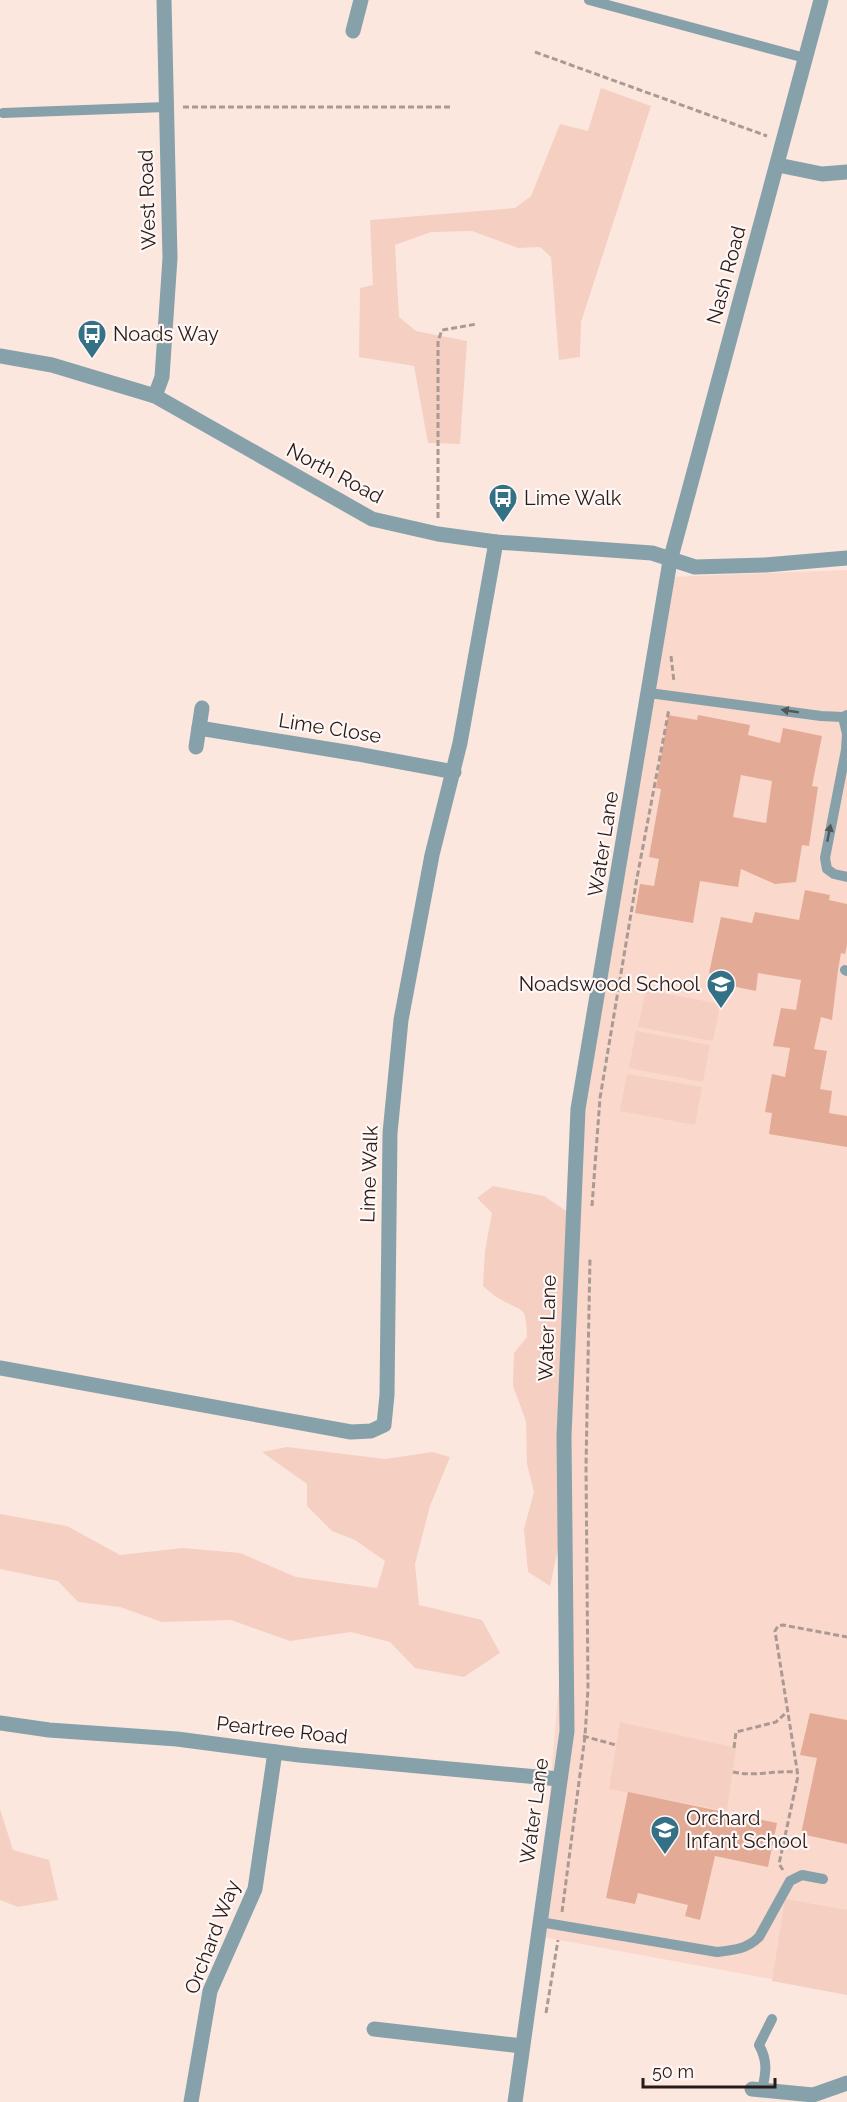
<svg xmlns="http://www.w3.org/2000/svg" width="847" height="2102" viewBox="0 0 847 2102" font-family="Raleway,sans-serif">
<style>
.built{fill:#fad8cc}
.green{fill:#f5cfc2}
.building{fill:#e3ab96;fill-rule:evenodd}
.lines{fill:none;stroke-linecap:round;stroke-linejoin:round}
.path{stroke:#ab9a93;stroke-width:3;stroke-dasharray:6 3;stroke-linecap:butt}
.lane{stroke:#87a1ab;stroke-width:10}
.street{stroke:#87a1ab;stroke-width:15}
.oneway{fill:#52575a}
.labels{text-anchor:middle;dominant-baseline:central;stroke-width:4.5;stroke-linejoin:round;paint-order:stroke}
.street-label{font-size:20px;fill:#271b17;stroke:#fff7f5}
.poi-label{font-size:20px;fill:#271b17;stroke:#fff7f5;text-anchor:start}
</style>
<rect width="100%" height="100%" fill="#fce7df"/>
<path class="built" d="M847 570V1993L538 1936 566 1598 578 1109 669 577Z"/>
<g class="green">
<path d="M601 88 651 106 581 322 580 357 559 360 551 257 540 247 518 248 472 231 431 232 395 245 399 317 416 331 467 341 460 444 428 443 414 366 359 357 360 288 373 285 370 220 515 208 531 196 560 124 588 131Z"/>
<path d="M646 990 720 1004 713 1041 638 1027Z"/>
<path d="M636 1031 710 1045 703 1082 629 1068Z"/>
<path d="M627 1074 702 1087 695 1125 620 1111Z"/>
<path d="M493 1186 544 1196 577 1218 558 1549 550 1586 528 1572 524 1529 534 1492 527 1464 526 1421 513 1386 514 1353 527 1337C526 1303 523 1313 498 1298 493 1295 488 1290 483 1286L485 1251 492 1213 477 1198Z"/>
<path d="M287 1447 385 1459 432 1452 450 1457 430 1506 415 1564 419 1605 482 1620 500 1653 464 1677 415 1668 390 1642 351 1632 290 1641 231 1620 162 1622 120 1607 78 1602 58 1581 0 1569V1514L67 1526 120 1555 183 1548 240 1553 296 1577 377 1588 385 1561 355 1540 332 1531 307 1506V1484L262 1452Z"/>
<path d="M620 1722 736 1748 727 1811 609 1789Z"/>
<path d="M0 1809 13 1850 49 1860 58 1900 18 1907 0 1900Z"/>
<path d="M785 1899 847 1910V1995L772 1981Z"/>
</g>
<g class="building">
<path d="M668 715 697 720 698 715 750 725 748 735 780 743 783 728 822 736 812 786 818 787 809 846 802 845 796 882 775 884 741 869 738 887 700 881 693 923 635 913 640 884 654 886 659 859 649 857 661 789 656 788ZM741 775 772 781 766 823 733 817Z"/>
<path d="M805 890 830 895 829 900 847 904V945L845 954 841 953 838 970 832 1020 821 1017 814 1049 827 1051 820 1089 832 1091 829 1113 847 1116V1147L769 1134 772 1113 765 1112 772 1074 785 1077 790 1048 773 1046 781 1008 796 1010 801 980 758 973 756 991 721 984 723 976 709 973 721 917 752 923 755 912 799 920Z"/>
<path d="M810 1713 847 1720V1844L801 1834 817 1758 800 1755Z"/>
<path d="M628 1792 777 1823 768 1867 715 1856 700 1920 685 1916 688 1905 638 1893 635 1904 606 1898Z"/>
</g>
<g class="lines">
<g class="path">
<path d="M535 52 767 136"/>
<path d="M183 107H451"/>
<path d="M438 518V341L442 330 477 324"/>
<path d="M671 656 674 682"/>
<path d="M592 1206 600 1098 637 878 669 709"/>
<path d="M583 1736 616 1745"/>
<path d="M734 1748 736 1732 776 1722 787 1712"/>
<path d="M733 1772C755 1777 775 1770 797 1772"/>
<path d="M783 1870 779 1864 798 1776 775 1631 778 1626 783 1625 847 1637"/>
<path d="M562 1912 585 1736 588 1689 586 1466 590 1257"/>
<path d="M546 2013 558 1940"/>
</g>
<g class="lane">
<path d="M589 0 805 58"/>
<path d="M3 113 166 107"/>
<path d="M649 693 821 716 843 717 847 715"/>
<path d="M843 717 847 734 846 750 825 858 827 869 834 874 847 877"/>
<path d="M845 970 847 971"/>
<path d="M540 1922 717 1952C734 1950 747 1949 759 1937L790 1881 802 1875 823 1879"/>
<path d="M762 2090C766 2073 768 2061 759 2045L772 2019"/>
</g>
<g class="street">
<path d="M353 31 361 0"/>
<path d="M778 165 822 174 847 172"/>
<path d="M0 356 52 365 155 396 372 519 438 534 496 542 652 553 695 567 765 565 847 558"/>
<path d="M155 396 162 377 170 258 164 0"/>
<path d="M199 728 358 754 454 772"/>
<path d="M196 747 202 708"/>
<path d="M0 1368 351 1432 371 1431 384 1425 387 1395 390 1133 401 1020 432 855 460 743 496 542"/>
<path d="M0 1723 49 1730 177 1739 299 1755 559 1779"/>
<path d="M374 2029 522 2046"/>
<path d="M752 2089 813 2095 847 2083"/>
<path d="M191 2102 210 1991 255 1889 275 1752"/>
<path d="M515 2102 567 1731 564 1436 578 1109 670 561 821 0"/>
</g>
</g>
<defs><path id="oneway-solid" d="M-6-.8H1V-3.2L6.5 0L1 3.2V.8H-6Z" transform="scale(1.5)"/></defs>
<g class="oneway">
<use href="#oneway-solid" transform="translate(790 711) rotate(-171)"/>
<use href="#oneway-solid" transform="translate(829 833) rotate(-79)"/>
</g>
<defs>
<g id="bus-pin" transform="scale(1.5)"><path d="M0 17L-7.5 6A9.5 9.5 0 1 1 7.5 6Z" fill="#347187" stroke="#fff7f5"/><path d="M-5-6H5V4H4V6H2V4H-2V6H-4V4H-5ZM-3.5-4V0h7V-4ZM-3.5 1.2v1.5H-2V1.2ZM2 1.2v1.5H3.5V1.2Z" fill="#fff"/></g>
<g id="school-pin" transform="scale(1.5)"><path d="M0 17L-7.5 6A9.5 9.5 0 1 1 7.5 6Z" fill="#347187" stroke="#fff7f5"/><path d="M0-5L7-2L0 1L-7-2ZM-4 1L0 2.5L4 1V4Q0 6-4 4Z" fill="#fff"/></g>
</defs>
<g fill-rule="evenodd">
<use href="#bus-pin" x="92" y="334"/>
<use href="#bus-pin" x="503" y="498"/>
<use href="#school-pin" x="721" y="984"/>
<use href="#school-pin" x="665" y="1830"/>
</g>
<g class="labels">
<g class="street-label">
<text transform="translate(147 200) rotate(-92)">West Road</text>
<text transform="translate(726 275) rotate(-75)">Nash Road</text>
<text transform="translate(335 473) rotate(28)">North Road</text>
<text transform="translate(330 728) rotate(9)">Lime Close</text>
<text transform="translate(603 844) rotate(-81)">Water Lane</text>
<text transform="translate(369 1174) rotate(-88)">Lime Walk</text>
<text transform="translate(547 1328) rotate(-88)">Water Lane</text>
<text transform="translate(282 1730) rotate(6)">Peartree Road</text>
<text transform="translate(534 1811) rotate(-82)">Water Lane</text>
<text transform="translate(212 1937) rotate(-69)">Orchard Way</text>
</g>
<g class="poi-label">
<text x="113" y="334">Noads Way</text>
<text x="524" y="498">Lime Walk</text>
<text x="700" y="984" text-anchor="end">Noadswood School</text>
<text x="686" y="1818">Orchard<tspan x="686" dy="23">Infant School</tspan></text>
</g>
</g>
<path d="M643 2078v9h132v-9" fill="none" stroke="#271b17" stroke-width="3"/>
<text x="652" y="2078" font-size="18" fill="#271b17" stroke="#fff7f5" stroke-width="4.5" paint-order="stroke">50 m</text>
</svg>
